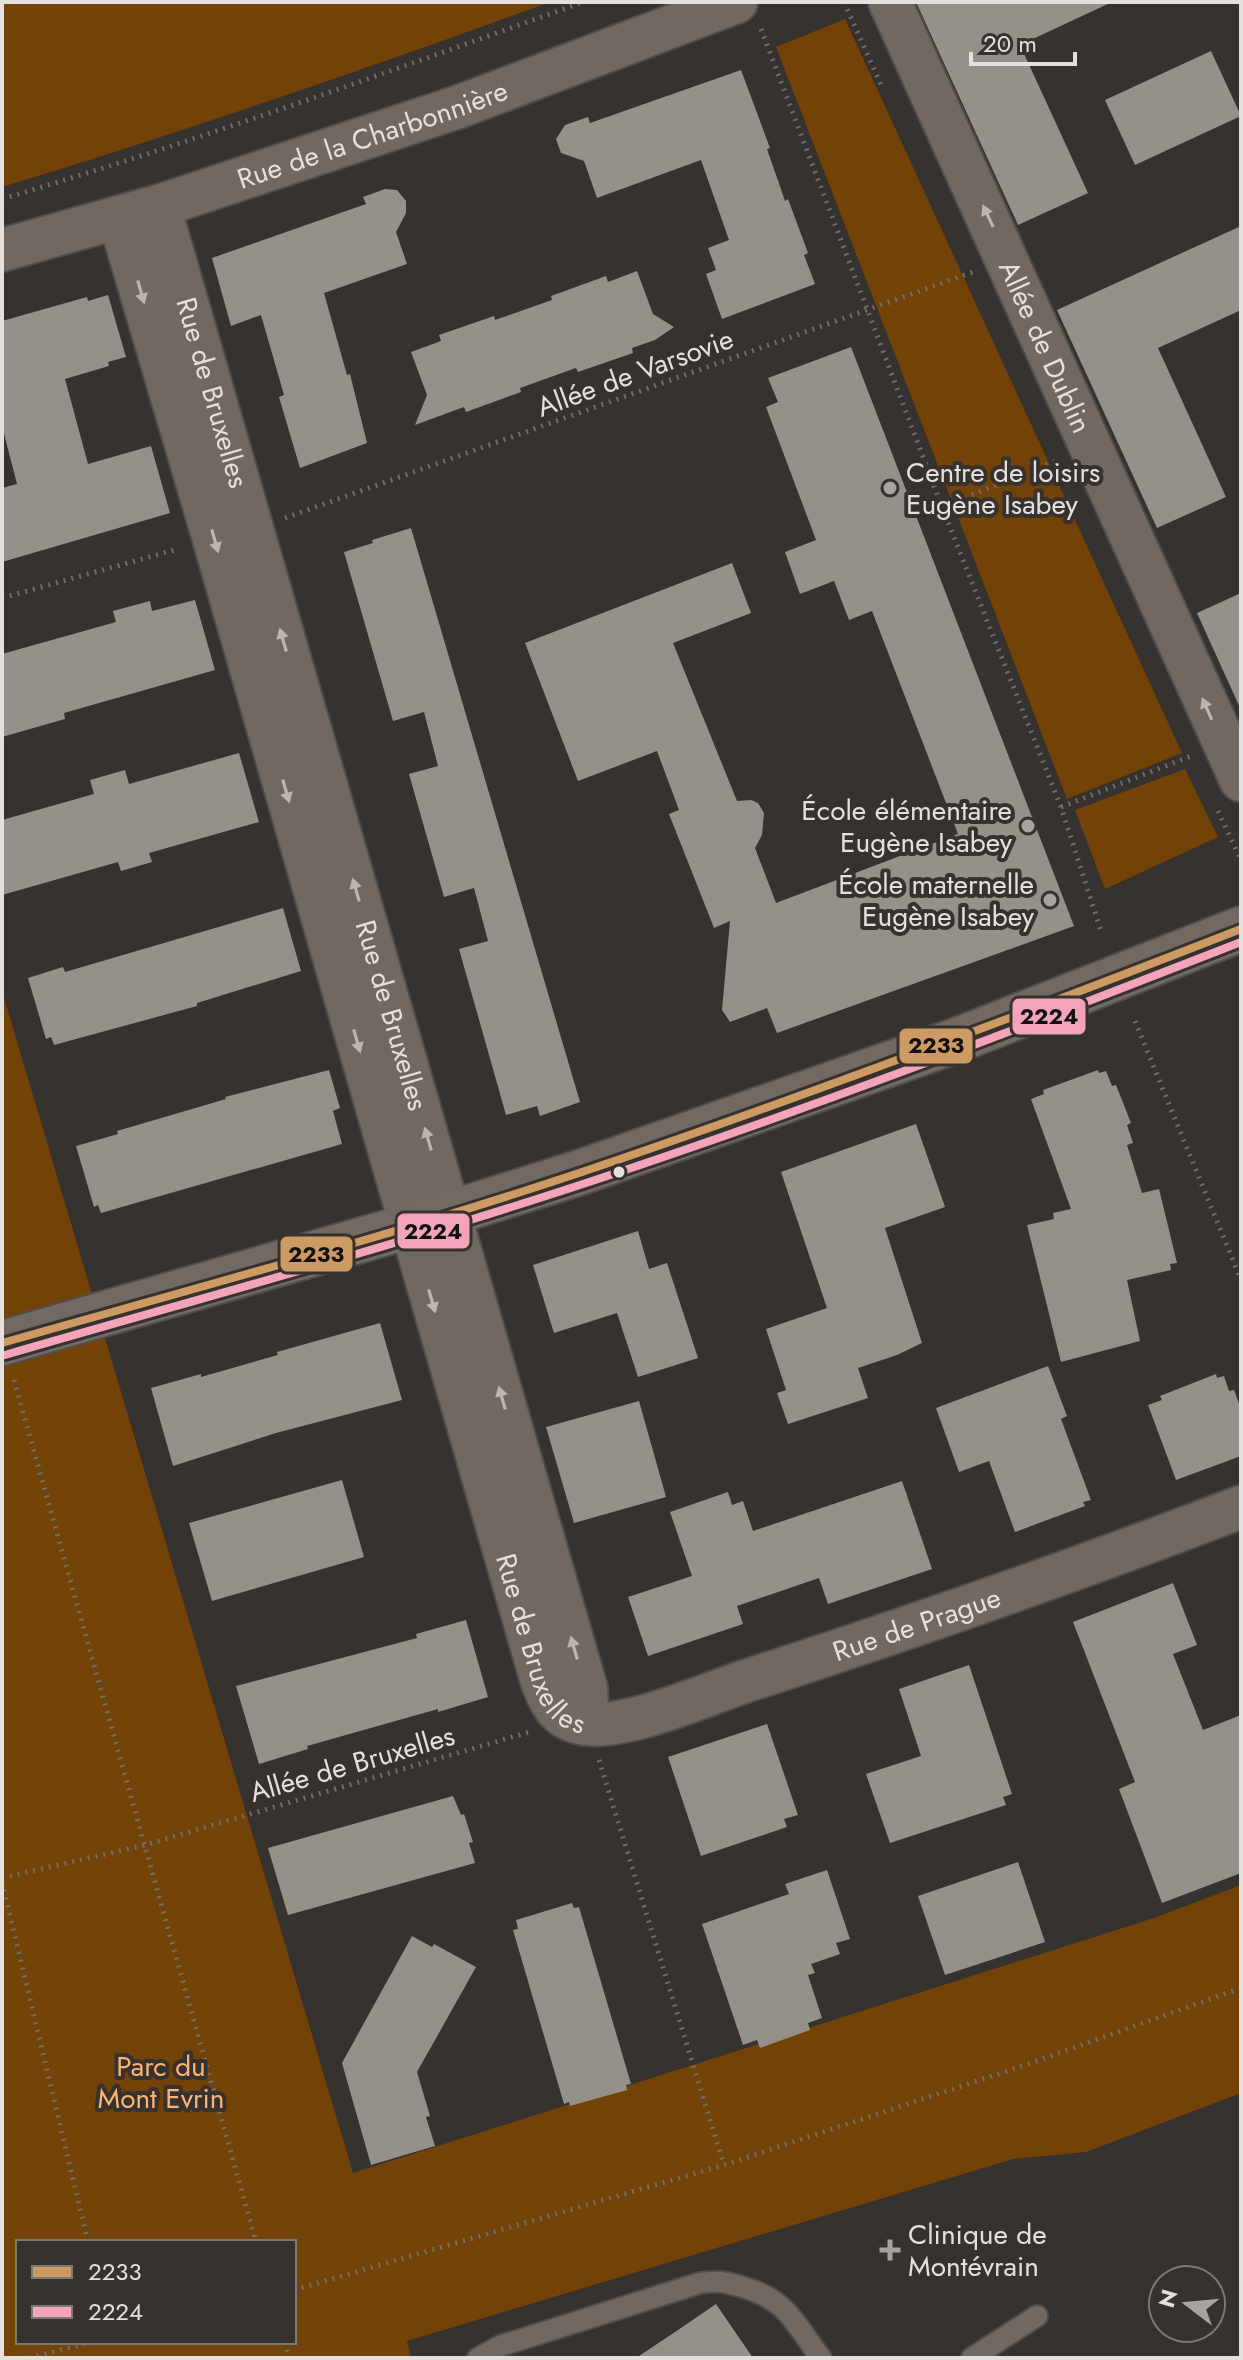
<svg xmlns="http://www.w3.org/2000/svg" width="1243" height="2360" viewBox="0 0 1243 2360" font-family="Jost,sans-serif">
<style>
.green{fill:#734207;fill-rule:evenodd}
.building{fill:#96908a}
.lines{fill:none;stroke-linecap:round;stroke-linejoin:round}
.lane-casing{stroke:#504e4d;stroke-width:24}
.street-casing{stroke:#504e4d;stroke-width:46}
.secondary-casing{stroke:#504e4d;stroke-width:48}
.path{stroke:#716c67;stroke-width:5;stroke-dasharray:2 6;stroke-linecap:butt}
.lane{stroke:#706861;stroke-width:20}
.street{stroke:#706861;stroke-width:42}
.secondary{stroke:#736963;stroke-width:44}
.bus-1-casing{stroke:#37322e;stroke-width:14}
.bus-2-casing{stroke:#37322e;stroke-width:14}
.bus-1{stroke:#cc9a62;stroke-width:8}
.bus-2{stroke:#f3a4ba;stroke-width:8}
.oneway{fill:#bbb6b2}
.poi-dot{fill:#a7a3a0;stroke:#37322e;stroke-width:3}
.bus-dot{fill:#e4e0dd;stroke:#37322e;stroke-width:3}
.labels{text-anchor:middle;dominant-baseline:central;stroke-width:8;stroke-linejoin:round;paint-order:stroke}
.street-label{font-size:28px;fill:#e4e0dd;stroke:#37322e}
.poi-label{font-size:28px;fill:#e4e0dd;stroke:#37322e;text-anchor:start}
.park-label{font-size:28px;fill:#fcb374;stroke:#37322e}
.line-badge{stroke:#37322e;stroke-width:3}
.pale-badge-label{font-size:22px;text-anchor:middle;font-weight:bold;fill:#111}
</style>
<rect width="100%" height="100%" fill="#353230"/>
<g class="green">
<path d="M2 2H550C369 68 186 131 2 187Z"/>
<path d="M845 19 1182 753 1067 799 776 47Z"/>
<path d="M1185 769 1218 837 1105 889 1075 810Z"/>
<path d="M2 991 353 2173 1154 1918 1241 1885V2093L1086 2152 1013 2159 407 2341 411 2358H2ZM18 2242H294V2342H18Z"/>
</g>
<g class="building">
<path d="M916 2H1112L1020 45 1088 193 1018 225Z"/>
<path d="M1211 51 1241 116 1135 165 1105 100Z"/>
<path d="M741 70 770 148 767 149 785 201 788 199 808 253 804 255 815 284 722 319 706 274 716 270 708 248 729 240 701 160 597 198 584 161 561 153 556 139 565 125 588 117 590 123Z"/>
<path d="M385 189 397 190 406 201V213L396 232 407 264 324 293 347 375 350 374 367 443 300 468 279 397 284 395 261 315 231 326 212 258 366 204 363 197Z"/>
<path d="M1241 226V310L1158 348 1226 497 1157 528 1057 310Z"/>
<path d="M637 271 653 314 674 327 655 340 632 348 633 353 578 372 576 368 520 388 521 392 466 412 464 407 415 425 427 395 411 352 441 341 439 335 494 316 495 320 552 300 551 296 606 276 608 282Z"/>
<path d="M108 295 126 357 108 362 109 366 65 379 88 464 151 446 170 513 2 562V488L17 484 2 426V321L87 297 88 301Z"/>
<path d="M851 347 1074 926 777 1033 767 1008 730 1022 722 1010 730 921 714 928 669 814 679 810 657 751 578 781 525 643 732 563 751 613 673 643 737 801 751 800 758 803 764 813 762 835 755 848 776 903 958 834 872 611 849 620 834 581 800 594 785 552 816 540 766 407 778 402 768 378Z"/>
<path d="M411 528 580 1102 540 1116 537 1106 506 1115 459 949 488 941 474 888 444 897 409 774 438 766 424 712 393 721 344 552 373 543 372 540Z"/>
<path d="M1241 593V710L1197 613Z"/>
<path d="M195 600 215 670 64 713 65 719 2 737V654L116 622 113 611 150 601 152 611Z"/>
<path d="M239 753 259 822 149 853 152 862 121 871 118 862 2 895V820L94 794 90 780 125 770 129 784Z"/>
<path d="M283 908 301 971 197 1003V1006L54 1045 51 1037 46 1039 28 978 63 967 65 972Z"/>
<path d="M329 1070 340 1108 333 1111 342 1144 101 1213 98 1205 94 1207 76 1146 118 1134 117 1131 226 1099 225 1097Z"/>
<path d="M1098 1070 1099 1073 1106 1071 1112 1086 1116 1085 1131 1123 1127 1125 1133 1143 1127 1145 1142 1193 1159 1189 1177 1263 1170 1264 1171 1270 1127 1280 1140 1341 1061 1362 1027 1225 1054 1219 1053 1213 1071 1209 1031 1099 1044 1094 1043 1090Z"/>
<path d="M916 1124 945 1207 885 1228 922 1343 897 1355 858 1368 868 1398 788 1424 777 1393 786 1390 766 1329 827 1308 781 1172Z"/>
<path d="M638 1231 649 1269 667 1263 698 1358 638 1377 617 1313 554 1333 533 1265Z"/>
<path d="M380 1323 402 1400 276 1433 173 1466 151 1388 201 1374V1377L278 1355 277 1352Z"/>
<path d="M1048 1366 1067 1416 1061 1419 1091 1500 1083 1502 1085 1506 1015 1532 989 1461 959 1472 936 1408Z"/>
<path d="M1216 1374 1217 1378 1224 1376 1229 1391 1234 1390 1241 1409V1456L1176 1480 1148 1405 1162 1400 1160 1396Z"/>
<path d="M639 1401 666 1497 574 1523 546 1427Z"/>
<path d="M342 1480 364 1557 212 1601 189 1523Z"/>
<path d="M902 1481 932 1569 828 1604 819 1578 737 1606 743 1624 648 1656 628 1597 692 1576 670 1512 728 1492 732 1505 743 1501 753 1531Z"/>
<path d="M1173 1583 1197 1645 1173 1654 1203 1730 1241 1715V1873L1162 1903 1119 1789 1135 1782 1073 1622Z"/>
<path d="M466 1620 488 1697 438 1712V1709L307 1746 308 1749 259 1764 236 1686 417 1638 416 1634Z"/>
<path d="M969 1665 1012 1794 1003 1797 1006 1805 890 1843 866 1774 921 1756 899 1689Z"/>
<path d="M767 1724 798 1815 784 1819 787 1827 701 1856 668 1757Z"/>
<path d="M453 1796 461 1815 464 1814 473 1842 469 1843 475 1863 288 1915 268 1848Z"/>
<path d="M1018 1862 1045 1942 945 1975 918 1896Z"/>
<path d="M827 1870 850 1939 836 1943 840 1954 811 1964 815 1973 808 1975 822 2018 808 2023 810 2030 760 2048 757 2040 743 2045 702 1924 789 1894 785 1884Z"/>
<path d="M572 1903 574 1908 579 1907 631 2084 626 2085 627 2090 570 2106 569 2102 564 2104 513 1930 518 1929 516 1920Z"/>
<path d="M412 1936 432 1947 434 1944 476 1967 417 2072 430 2116 426 2117 435 2146 371 2165 342 2063Z"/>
<path d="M716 2304 753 2358H636L675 2332Z"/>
</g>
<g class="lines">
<g class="lane-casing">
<g id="lane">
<path d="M478 2358 500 2346 700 2283C718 2280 725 2282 743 2287 789 2301 794 2323 821 2358"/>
<path d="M972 2358 1037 2316"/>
</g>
</g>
<g class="street-casing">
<g id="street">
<path id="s1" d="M890 2 1241 780"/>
<path id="s2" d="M159 206 586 1688 588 1724"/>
<path id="s3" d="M119 217 214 539 540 1675C548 1700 557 1720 586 1724 627 1729 703 1696 743 1682 910 1628 1077 1570 1241 1507"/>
<path id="s4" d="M2 250 159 206 458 107 736 2"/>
</g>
</g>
<g class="secondary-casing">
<path id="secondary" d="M2 1343 410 1226 581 1172 955 1041 1241 929"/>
</g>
<g class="path">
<path d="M844 2 882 87"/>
<path d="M761 29 942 507 1061 807 1101 931"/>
<path d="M2 199C198 141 391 71 583 2"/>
<path d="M942 507 1056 461"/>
<path d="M285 518 973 272"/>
<path d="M2 598 178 549"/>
<path d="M1061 807 1191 756"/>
<path d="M1218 811 1241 860"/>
<path d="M1135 1021 1241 1280"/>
<path d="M14 1380 256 2242"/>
<path d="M599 1760 724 2165"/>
<path d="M2 1878 145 1845 529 1732"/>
<path d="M2 1882 88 2242"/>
<path d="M294 2290 724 2165 1025 2065 1241 1988"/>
<path d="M285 2342 289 2358"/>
<path d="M29 2358 92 2342"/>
</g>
<use href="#lane" class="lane"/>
<use href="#street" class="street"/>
<use href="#secondary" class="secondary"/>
<g class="bus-1-casing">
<path id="bus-1" d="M2 1343C196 1288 391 1236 582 1172 804 1097 1023 1014 1241 929"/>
</g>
<g class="bus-2-casing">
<path id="bus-2" d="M5 1355C198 1299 392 1247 583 1184 805 1111 1023 1027 1241 942"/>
</g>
<use href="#bus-1" class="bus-1"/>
<use href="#bus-2" class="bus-2"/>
</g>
<defs><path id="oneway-solid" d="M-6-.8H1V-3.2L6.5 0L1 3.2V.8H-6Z" transform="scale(2)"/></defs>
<g class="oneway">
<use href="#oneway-solid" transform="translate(988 216) rotate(-115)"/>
<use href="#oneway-solid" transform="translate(141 292) rotate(74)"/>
<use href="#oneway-solid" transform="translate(215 541) rotate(74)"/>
<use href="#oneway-solid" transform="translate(283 640) rotate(-106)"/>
<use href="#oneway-solid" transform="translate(1207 709) rotate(-114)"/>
<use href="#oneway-solid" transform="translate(286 791) rotate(74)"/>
<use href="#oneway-solid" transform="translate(356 890) rotate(-106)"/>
<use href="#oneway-solid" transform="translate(357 1041) rotate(74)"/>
<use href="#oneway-solid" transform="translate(428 1139) rotate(-106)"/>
<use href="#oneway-solid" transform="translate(432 1301) rotate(74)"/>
<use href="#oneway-solid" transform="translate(502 1398) rotate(-106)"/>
<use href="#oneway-solid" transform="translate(574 1648) rotate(-106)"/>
</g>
<g class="poi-dot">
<circle cx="890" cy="488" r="8"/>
<circle cx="1028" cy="826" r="8"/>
<circle cx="1050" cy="900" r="8"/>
<path d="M886 2238h8v8h8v8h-8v8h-8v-8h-8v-8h8z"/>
</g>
<circle class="bus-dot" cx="619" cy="1172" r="7"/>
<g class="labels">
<g class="street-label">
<text stroke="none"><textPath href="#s4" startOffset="388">Rue de la Charbonnière</textPath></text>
<text stroke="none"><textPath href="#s1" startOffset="378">Allée de Dublin</textPath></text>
<text transform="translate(635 373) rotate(-20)">Allée de Varsovie</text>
<text stroke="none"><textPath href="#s2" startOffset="194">Rue de Bruxelles</textPath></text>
<text stroke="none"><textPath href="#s2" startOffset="842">Rue de Bruxelles</textPath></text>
<text stroke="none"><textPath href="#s3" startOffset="1936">Rue de Prague</textPath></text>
<text stroke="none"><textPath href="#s3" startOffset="1490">Rue de Bruxelles</textPath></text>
<text transform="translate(352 1764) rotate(-16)">Allée de Bruxelles</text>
</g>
<g class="poi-label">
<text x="906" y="472">Centre de loisirs<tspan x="906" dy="32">Eugène Isabey</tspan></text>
<text x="1012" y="810" text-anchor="end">École élémentaire<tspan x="1012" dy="32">Eugène Isabey</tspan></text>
<text x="1034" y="884" text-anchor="end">École maternelle<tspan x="1034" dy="32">Eugène Isabey</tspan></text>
<text x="908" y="2234">Clinique de<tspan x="908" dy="32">Montévrain</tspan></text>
</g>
<g class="park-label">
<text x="161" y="2066">Parc du<tspan x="161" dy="32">Mont Evrin</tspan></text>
</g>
</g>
<g class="line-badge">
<rect x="1011" y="997" width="76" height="39" rx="8" fill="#f3a4ba"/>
<rect x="898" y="1027" width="76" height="38" rx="8" fill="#cc9a62"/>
<rect x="396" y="1212" width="75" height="38" rx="8" fill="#f3a4ba"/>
<rect x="279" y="1235" width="75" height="38" rx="8" fill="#cc9a62"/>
</g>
<g class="pale-badge-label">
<text x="1049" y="1024">2224</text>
<text x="936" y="1053">2233</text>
<text x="433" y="1239">2224</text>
<text x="316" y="1262">2233</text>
</g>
<rect width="1243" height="2360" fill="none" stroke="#e4e0dd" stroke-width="8"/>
<rect x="16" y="2240" width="280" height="104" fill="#37322e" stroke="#7c7874" stroke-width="2"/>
<rect x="32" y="2266" width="40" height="12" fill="#cc9a62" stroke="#7c7874" stroke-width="2"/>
<text x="88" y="2280" font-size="24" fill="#e4e0dd">2233</text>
<rect x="32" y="2306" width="40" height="12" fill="#f3a4ba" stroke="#7c7874" stroke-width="2"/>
<text x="88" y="2320" font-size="24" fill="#e4e0dd">2224</text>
<g transform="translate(1187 2304) rotate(286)"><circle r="38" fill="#37322e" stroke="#7c7874" stroke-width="2"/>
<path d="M0-6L14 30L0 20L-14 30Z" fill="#a7a3a0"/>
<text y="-12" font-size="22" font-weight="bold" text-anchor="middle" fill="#e4e0dd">N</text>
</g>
<path d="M971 52v12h104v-12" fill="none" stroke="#e4e0dd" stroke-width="4"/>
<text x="983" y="52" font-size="24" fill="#e4e0dd" stroke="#37322e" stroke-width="6" paint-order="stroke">20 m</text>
</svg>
